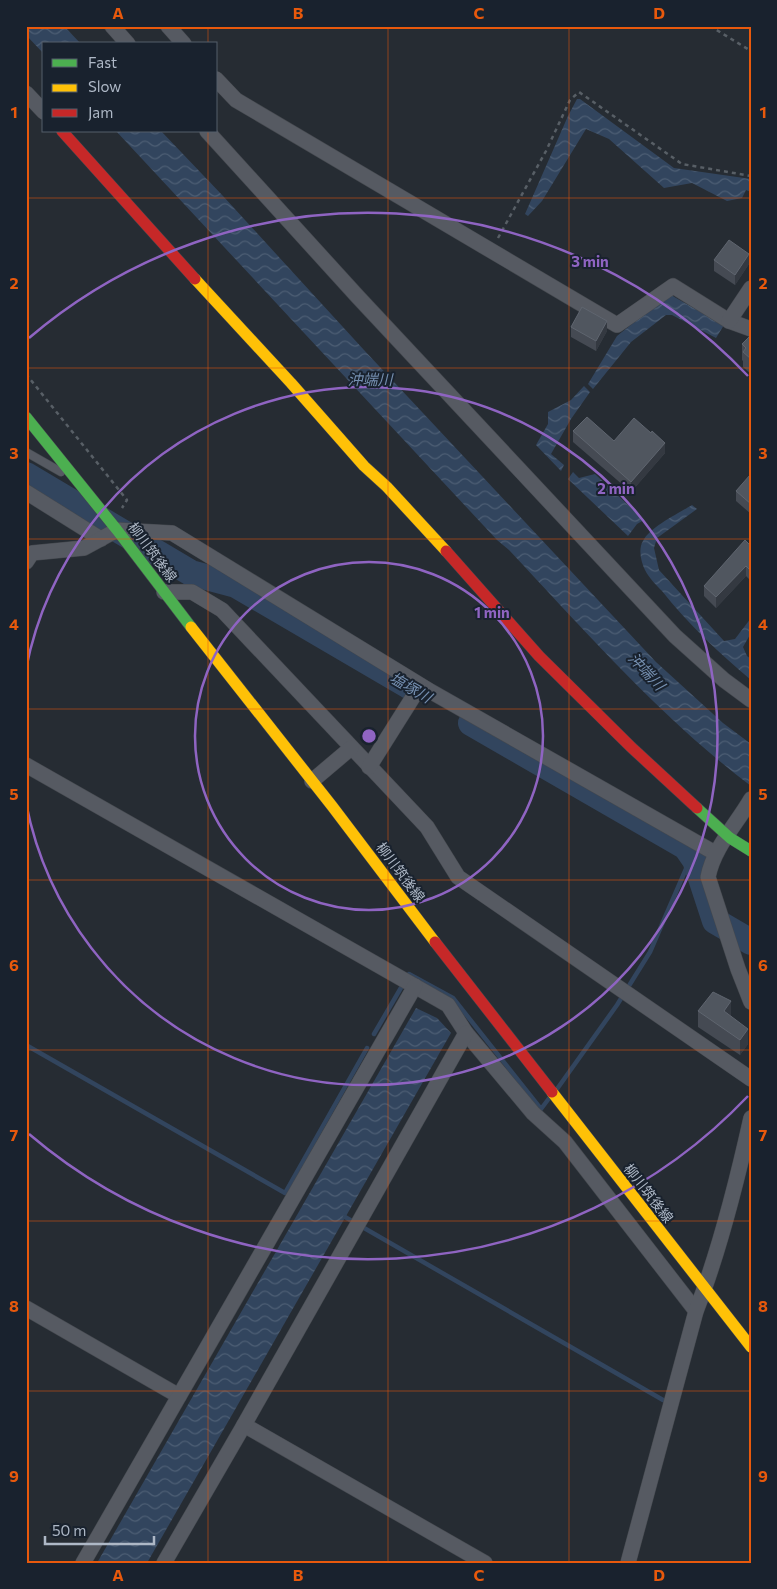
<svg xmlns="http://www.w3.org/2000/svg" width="777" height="1589" viewBox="0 0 777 1589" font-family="Commissioner,'Noto Sans JP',sans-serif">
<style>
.water{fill:url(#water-waves)}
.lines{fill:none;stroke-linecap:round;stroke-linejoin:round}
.stream{stroke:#32455e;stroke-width:4.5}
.river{stroke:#32455e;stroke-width:26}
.lane-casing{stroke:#44484e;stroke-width:9}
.street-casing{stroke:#44484e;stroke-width:16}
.fast-casing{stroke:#44484e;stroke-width:12}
.slow-casing{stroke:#44484e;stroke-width:12}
.jam-casing{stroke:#44484e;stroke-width:12}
.path{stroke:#585f66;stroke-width:2.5;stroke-dasharray:4 4;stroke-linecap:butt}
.lane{stroke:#565a62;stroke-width:8}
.street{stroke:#565a62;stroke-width:15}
.fast{stroke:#4caf50;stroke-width:11}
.slow{stroke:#ffc107;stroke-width:11}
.jam{stroke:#c62828;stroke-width:11}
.wall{fill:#454a53}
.shaded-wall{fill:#343941}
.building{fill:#50565f;stroke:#5f656f}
.grid{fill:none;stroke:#e8590c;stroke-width:1;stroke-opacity:0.55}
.ring{fill:none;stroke:#8f64c2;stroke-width:2.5}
.labels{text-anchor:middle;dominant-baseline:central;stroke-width:4;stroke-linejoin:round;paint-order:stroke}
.street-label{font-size:14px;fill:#aeb8c6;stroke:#19222e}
.water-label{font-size:15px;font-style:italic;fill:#758fb0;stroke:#19222e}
.centre{fill:#8f64c2;stroke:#19222e;stroke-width:2.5}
.ring-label{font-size:15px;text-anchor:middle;font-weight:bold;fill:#8f64c2;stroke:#19222e;stroke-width:4;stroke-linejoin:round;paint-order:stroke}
.neatline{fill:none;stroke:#e8590c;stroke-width:2}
.grid-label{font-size:16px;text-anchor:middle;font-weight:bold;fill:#e8590c}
</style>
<defs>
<pattern id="water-waves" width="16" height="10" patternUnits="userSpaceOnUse" patternTransform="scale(1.25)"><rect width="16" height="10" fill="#32455e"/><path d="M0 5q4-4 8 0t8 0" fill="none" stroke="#4d5e74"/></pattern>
</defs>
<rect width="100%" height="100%" fill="#262c33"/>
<g class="water">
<path d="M26 26H64L81 44H44V54L26 35Z"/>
<path d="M577 99H580L674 168 751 179V192L746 190 742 198 727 201 692 183 664 188 609 139 586 129 542 201 528 216 525 214 568 116Z"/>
<path d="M116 131H161L223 196 364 350 656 662 723 723 751 744V786C661 718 586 632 509 550L497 540Z"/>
<path d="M669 294 724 325 716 338 672 315H666L631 342 593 389 588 384 617 336Z"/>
<path d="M584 386 590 392 571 419 551 454 564 465 561 471 536 445 548 424V412L571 400Z"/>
<path d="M26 463 63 491V508L26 485Z"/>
<path d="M573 472 579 478 595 474 644 520 637 524 628 536 568 479Z"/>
<path d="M692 505 697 509 657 538 654 548 659 570 724 641 735 639 751 618V633L743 647 747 656 751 659V680C719 653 688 624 662 591 656 585 649 578 645 570 641 562 638 549 643 541 650 527 679 513 692 505Z"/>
<path d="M416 1008 437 1018 451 1033 147 1563H97Z"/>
</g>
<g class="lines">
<g class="stream">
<path d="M409 974 453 998 541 1109 550 1097"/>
<path d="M374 1034 402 986"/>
<path d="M26 1045 285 1193 367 1048"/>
<path d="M557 1089 617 1005 650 952 692 855"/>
<path d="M345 1217 663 1400"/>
</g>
<g class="river">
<path d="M26 475 191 573 236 585 414 689"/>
<path d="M471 723 686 847 695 860 715 921 751 942"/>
</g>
<g class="lane-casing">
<path id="lane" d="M26 452 61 472"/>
</g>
<g class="street-casing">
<g id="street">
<path d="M112 26 128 44"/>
<path d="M168 26 184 44"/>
<path d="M216 79 236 100 617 325 673 286 729 321 751 329"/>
<path d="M26 93 44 112"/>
<path d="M207 131 358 297 675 636 724 680 751 700"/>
<path d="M729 321 751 288"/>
<path d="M26 492 101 539"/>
<path d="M26 562 32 553 84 548 117 530 172 533 430 691 715 853"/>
<path d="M164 592H192L222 610 427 827 458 877 751 1079"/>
<path d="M26 765 448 1005 466 1033 533 1113 565 1142 696 1311"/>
<path d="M369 767 420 686"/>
<path d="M312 781 351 748"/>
<path d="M751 799C736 825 714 847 708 877L738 969 751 1002"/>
<path d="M26 1308 179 1396"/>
<path d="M244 1425 485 1563"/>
<path d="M83 1563 415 986"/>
<path d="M164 1563 244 1425 466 1033"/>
<path d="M628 1563 696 1311C720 1250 737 1181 751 1118"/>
</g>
</g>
<g class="fast-casing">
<g id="fast">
<path d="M26 417 117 530 191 627"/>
<path d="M697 808 730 838 751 851"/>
</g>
</g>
<g class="slow-casing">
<g id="slow">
<path d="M195 279 291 383 364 466 387 487 446 551"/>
<path d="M191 627 332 806 435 942"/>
<path d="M552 1092 751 1347"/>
</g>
</g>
<g class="jam-casing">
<g id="jam">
<path d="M62 131 195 279"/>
<path d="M446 551 539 656 631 747 697 808"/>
<path d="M435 942 552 1092"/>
</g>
</g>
<g class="path">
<path d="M710 26 751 51"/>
<path d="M498 238 546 151 570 100 579 92 682 164 751 176"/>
<path d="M26 374 127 500 122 508"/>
</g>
<use href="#lane" class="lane"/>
<use href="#street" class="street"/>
<use href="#fast" class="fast"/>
<use href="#slow" class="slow"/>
<use href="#jam" class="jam"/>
</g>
<g class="wall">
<path d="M714 260 749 264 735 285 714 271Z"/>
<path d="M571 327 607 331 596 351 571 337Z"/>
<path d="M751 335V374L743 367V361L742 360V344Z"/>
<path d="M573 431 614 441 665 453 631 492 573 442Z"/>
<path d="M751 475V514L736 501V491Z"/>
<path d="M751 546V581L746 576 716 608 704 596V586Z"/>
<path d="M698 1011 731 1016 748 1044 740 1055 698 1027Z"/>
</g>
<g class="shaded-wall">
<path d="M749 254V264L735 285V275Z"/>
<path d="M607 321V331L596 351V341Z"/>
<path d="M665 443V453L631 492V482Z"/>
<path d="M746 566V576L716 608V597Z"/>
<path d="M731 1001V1016L724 1011Z"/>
<path d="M748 1029V1044L740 1055V1040Z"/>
</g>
<g class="building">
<path d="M729 240 749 254 735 275 714 260Z"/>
<path d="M582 307 607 321 596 341 571 327Z"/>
<path d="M751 335V359L743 352 746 348 742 344Z"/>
<path d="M587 417 614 441 634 418 651 433 652 431 665 443 631 482 573 431Z"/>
<path d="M750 475H751V504L736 491Z"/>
<path d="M745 540 751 546V571L746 566 716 597 704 586Z"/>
<path d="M713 992 731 1001 724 1011 748 1029 740 1040 698 1011Z"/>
</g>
<path class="grid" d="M208 26V44M388 26V1563M569 26V1563M208 131V1563M26 198H751M26 368H751M26 539H751M26 709H751M26 880H751M26 1050H751M26 1221H751M26 1391H751"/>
<g class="ring">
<circle cx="369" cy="736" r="174"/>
<path d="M26 669A349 349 0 1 1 26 803"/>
<path d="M748 1096A523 523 0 0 1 29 1134M29 338A523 523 0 0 1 748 376"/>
</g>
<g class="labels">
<g class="street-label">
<text transform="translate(153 552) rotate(53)">柳川筑後線</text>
<text transform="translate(401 872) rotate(53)">柳川筑後線</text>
<text transform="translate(649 1193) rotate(52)">柳川筑後線</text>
</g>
<g class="water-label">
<text x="370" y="379">沖端川</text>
<text transform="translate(647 671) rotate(47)">沖端川</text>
<text transform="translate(411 687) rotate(30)">塩塚川</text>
</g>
</g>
<circle cx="369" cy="736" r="8" class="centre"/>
<g class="ring-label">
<text x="590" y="267">3 min</text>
<text x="616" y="494">2 min</text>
<text x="492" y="618">1 min</text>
</g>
<rect width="777" height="1589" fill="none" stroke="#19222e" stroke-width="55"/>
<rect x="42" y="42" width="175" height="90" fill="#19222e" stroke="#555e6b"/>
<rect x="52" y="59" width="25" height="8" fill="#4caf50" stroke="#555e6b"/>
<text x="88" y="68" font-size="15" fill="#aeb8c6">Fast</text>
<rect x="52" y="84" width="25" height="8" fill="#ffc107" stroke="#555e6b"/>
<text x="88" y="92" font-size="15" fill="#aeb8c6">Slow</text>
<rect x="52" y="109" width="25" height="8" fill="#c62828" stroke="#555e6b"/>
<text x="88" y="118" font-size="15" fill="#aeb8c6">Jam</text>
<path d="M45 1536v8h109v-8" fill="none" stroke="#aeb8c6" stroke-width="2.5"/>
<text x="52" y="1536" font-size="15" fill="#aeb8c6" stroke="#19222e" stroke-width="4" paint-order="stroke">50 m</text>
<rect x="28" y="28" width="722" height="1534" class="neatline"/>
<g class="grid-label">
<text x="118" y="19">A</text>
<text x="298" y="19">B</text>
<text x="479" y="19">C</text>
<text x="659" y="19">D</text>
<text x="14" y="118">1</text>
<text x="763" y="118">1</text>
<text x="14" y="289">2</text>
<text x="763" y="289">2</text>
<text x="14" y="459">3</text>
<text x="763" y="459">3</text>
<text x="14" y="630">4</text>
<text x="763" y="630">4</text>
<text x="14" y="800">5</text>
<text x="763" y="800">5</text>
<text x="14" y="971">6</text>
<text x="763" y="971">6</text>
<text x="14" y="1141">7</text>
<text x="763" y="1141">7</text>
<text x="14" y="1312">8</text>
<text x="763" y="1312">8</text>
<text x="14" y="1482">9</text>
<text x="763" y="1482">9</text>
<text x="118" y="1581">A</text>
<text x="298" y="1581">B</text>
<text x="479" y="1581">C</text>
<text x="659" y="1581">D</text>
</g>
</svg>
